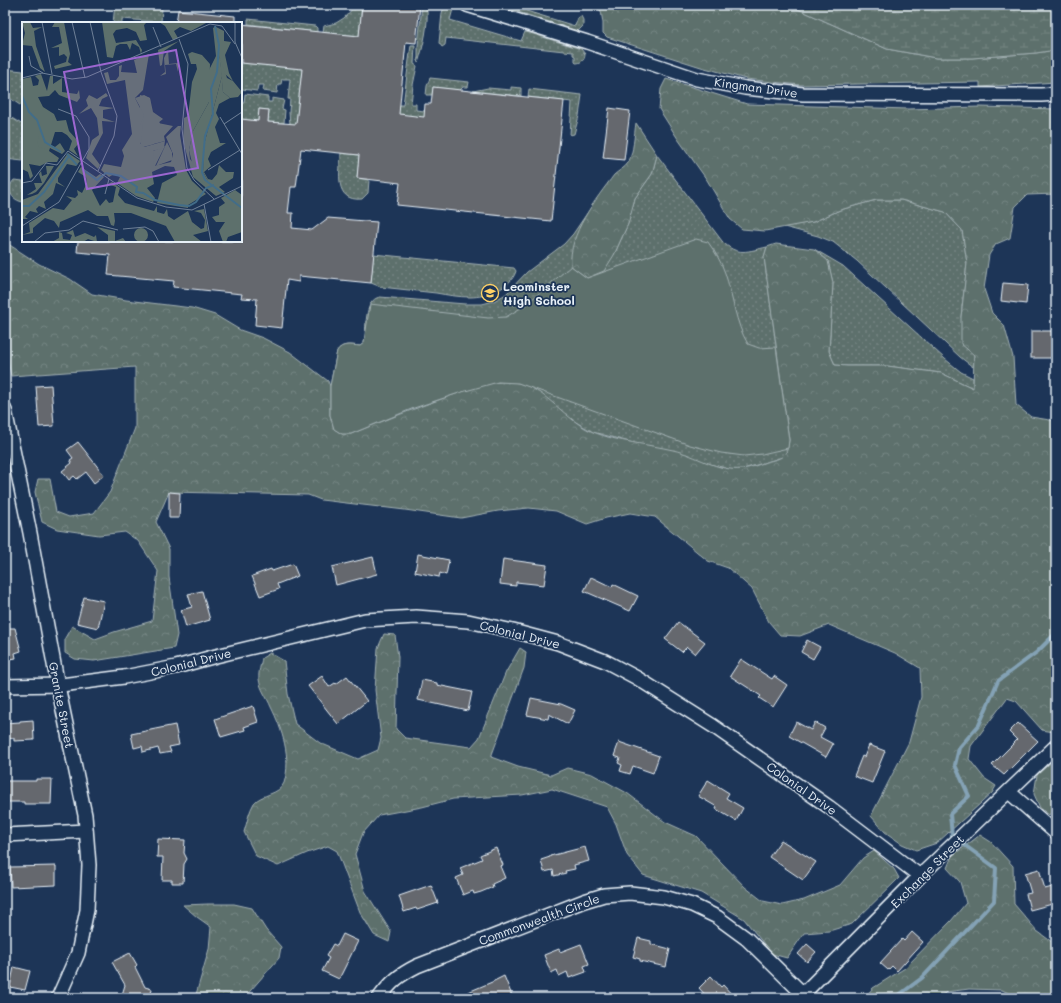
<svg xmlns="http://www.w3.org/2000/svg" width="1061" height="1003" viewBox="0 0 1061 1003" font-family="Mali,sans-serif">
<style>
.grass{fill:url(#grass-dots);stroke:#a2b0b2}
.forest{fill:url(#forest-crowns);stroke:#a2b0b2}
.wetland{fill:url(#wetland-marsh);stroke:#a2b0b2}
.park{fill:#5d706c;stroke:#a2b0b2}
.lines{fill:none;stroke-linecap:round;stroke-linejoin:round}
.stream{stroke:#84a2b5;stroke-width:4}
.building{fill:#65676e;stroke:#e8f1f8}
.minor-casing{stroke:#e8f1f8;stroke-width:16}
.minor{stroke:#1d3557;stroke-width:13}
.labels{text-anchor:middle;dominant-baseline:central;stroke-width:3.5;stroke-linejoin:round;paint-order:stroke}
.street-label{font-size:12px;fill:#e8f1f8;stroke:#1d3557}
.poi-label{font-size:12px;font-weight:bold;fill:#e8f1f8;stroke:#1d3557;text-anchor:start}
.inset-river{fill:none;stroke:#426d89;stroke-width:2}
.inset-road{fill:none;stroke:#6e8097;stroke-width:1}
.view{fill:#9c67d0;fill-opacity:0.15;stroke:#9c67d0;stroke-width:2}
.inset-edge{fill:none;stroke:#e8f1f8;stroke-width:2}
</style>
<defs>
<pattern id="grass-dots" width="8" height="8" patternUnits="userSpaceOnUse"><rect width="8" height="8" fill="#5d706c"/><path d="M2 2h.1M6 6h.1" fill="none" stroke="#748582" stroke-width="1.8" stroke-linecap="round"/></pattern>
<pattern id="forest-crowns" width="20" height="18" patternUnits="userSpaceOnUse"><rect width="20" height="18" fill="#5d706c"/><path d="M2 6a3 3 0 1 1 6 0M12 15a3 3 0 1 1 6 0" fill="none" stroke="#748582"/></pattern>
<pattern id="wetland-marsh" width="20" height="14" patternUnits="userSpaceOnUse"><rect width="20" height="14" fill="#5d706c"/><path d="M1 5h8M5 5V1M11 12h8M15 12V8" fill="none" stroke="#748582"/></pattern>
</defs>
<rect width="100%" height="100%" fill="#1d3557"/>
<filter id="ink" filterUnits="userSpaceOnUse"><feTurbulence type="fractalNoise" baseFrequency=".025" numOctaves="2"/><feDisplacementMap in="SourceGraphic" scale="8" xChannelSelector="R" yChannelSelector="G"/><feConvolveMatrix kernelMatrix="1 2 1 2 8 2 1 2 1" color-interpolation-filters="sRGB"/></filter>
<g filter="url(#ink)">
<g class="grass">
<path d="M115 5 162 9 161 22 122 19V23H113Z"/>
<path d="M356 5H362L359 36 323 32 324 26 336 23 344 18Z"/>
<path d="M422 5H426C430 20 423 48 418 63V46Z"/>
<path d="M496 5H507L575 26 578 18 581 16 583 20V26L578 31Z"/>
<path d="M446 7H450L453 9 450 20 521 41 525 32 530 33 581 49 585 54C585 59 582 63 576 63L575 62V56L573 55V52L446 38 445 45 442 47 439 43 442 13 443 10Z"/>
<path d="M248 19 315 26 317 28V32L248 24Z"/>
<path d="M411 45H415L414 64 417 66 413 85 411 104H416V110L432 112V120L393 114 394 105H403Z"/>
<path d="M241 63 302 69 296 125 290 124 289 112 290 99H288L290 79H282L281 84H278L277 93 263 91 264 85H258L257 91 242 89 241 91Z"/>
<path d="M5 69 23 71V107L5 95Z"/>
<path d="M430 78 469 82 468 87H463L460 90 433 87 432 95H426L427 86Z"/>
<path d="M511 87 521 88V96L473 91 488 88 511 90Z"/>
<path d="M529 89 582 95 579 116 574 134 570 135 572 102 528 97Z"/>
<path d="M245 94 268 97V102H272V98L284 100 282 109 285 110 284 123 268 122 269 110 259 109 258 121 241 119 242 103H244Z"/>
<path d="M5 114 23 125V161L5 159Z"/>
<path d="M341 153 359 155 357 178 369 180 368 193 362 199C333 202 340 171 341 153Z"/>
<path d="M657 155 722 241C737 257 748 251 767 247L764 257 789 440 787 451 783 457 743 469 732 470 721 467 593 432 569 418 534 389 330 386 337 351C342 343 351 345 360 346L364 343C367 329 363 300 380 297L465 304H482L494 301 506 294 527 272 564 244 573 234 594 203 579 228 614 255 628 224 635 198 652 174Z"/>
<path d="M14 180 23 181V202C12 200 5 190 14 180Z"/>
<path d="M876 200H901L945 212 962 230 967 263 961 317 974 355 973 367 960 357 857 261 833 242 818 236 784 227 813 222 840 210Z"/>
<path d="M814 249 843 266 945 359 961 372 973 378V388L941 373 887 366H847L835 365 829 351 833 283 828 261Z"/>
<path d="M373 254 514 268 516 271C511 288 487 297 470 297 459 297 447 295 436 293 418 291 399 289 381 287L371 283Z"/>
</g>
<g class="forest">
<path d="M594 5H789L887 49 936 58H972L1036 53 1056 50V82L980 87V82L800 85 746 79 701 67 607 37 603 33V23L601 11Z"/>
<path d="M666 79 747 104 908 109 980 107 1056 109V194L1027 195 1015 207 1010 238 996 244 989 255 984 289 992 313 1004 325 1013 357 1016 405 1031 417 1056 421V731L1054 732 1042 730 1016 701 1007 698 971 746 969 759 984 778 996 786 992 793 937 843 916 850 902 844 885 832 871 816 909 742 921 697 920 668 895 653 829 625 800 636 780 635 769 622 752 589 728 568 708 561 655 517 630 513 606 518 587 524 556 511 529 508 498 511 461 518 405 510 321 500 308 495 169 492 156 522 169 549V577L177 635 174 648 94 661 75 659 65 653V638L72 626 95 639 114 632 152 621 158 571 138 541 125 532 99 535 57 529 42 522 35 492 38 479H50L56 512 69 517 94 513 110 492 135 428V367L11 376 5 344V242L39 264 70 279 92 294 126 300 192 308 215 315 240 330 263 338 290 352 328 381 330 386V415L334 429 342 434H351C383 421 415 408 447 397 469 390 495 378 518 383 545 388 566 421 593 432 618 442 647 444 673 450 696 455 718 472 742 469 750 468 758 465 766 462 782 458 787 458 789 440L764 257 767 247 776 244 814 249 828 261 833 283 829 351 835 365 847 366H887L941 373 973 388 974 355 961 344V317L967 263 962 230 945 212 901 200H876L840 210 813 222 765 231 742 229 730 219 707 180 678 139 659 109 661 89Z"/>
<path d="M636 123 657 155 652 174 635 198 628 224 614 255 604 271 587 278 571 266C568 234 596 199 614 175 618 171 625 168 628 163 634 152 634 135 636 123Z"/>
<path d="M384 634 395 635 398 657 396 729 405 738 471 747 479 738 506 672 520 648 526 652 524 668 491 757 518 767 551 775 567 768 592 774 627 793 665 822 696 836 745 887 763 901 782 905 804 900 840 885 863 858 874 851 894 869 899 878 852 924 829 931 804 933 787 958 772 954 744 919 701 893 643 875 627 855 616 824 607 807 552 789 522 795 453 799 422 807 379 815 363 833 355 854 365 891 391 932 389 942 374 935 360 912 337 851 328 846 307 853 278 866 256 856 244 832C247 823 249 811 254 803 261 794 279 795 284 783 292 758 282 729 271 707 267 697 260 689 259 679 258 673 261 664 262 658L270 653 284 661 288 694 295 724 320 743 358 759 378 750 381 738 375 690 378 648Z"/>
<path d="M1056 758V807L1049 815 1040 808 1034 794 1037 775Z"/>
<path d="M980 835 991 842 1013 866 1014 904 1037 931 1056 945V998H1019L1002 990 969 989 946 992 940 998H864L873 988 905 968 951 921 966 903 960 882 947 868 952 856Z"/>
<path d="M208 904H234L252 908 266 930 281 947 279 958 244 998H195L209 949 211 927 197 917 183 905Z"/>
</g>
<path class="wetland" d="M789 5H1056V50L1036 53 972 58H936L887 49Z"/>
<path class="park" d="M696 239 708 242C715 252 721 261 725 273 733 296 735 323 748 344L759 348 776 347 789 440 788 448 762 454 744 456 721 453 690 445 518 383 498 382 462 392 414 408 351 434H342L334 429 330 415V386L337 351C342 343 351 345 360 346L364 343 370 304 488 318 506 317 524 306 571 266 587 278Z"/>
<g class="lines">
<path class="stream" d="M895 998 922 978 994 901 996 868 952 836 950 814 969 796 955 765 959 748 979 725 998 681 1037 652 1056 633"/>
</g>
<g class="building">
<path d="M362 5H420L416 43 406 42 399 114 424 117 425 104H431L433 87 564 101 551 221 397 205 400 183 357 178 359 155 301 149 296 187H291L288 213H293L292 228 312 230 328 218 377 222 371 283 299 276V282L287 280 282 328 255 325 257 299 241 298 242 294 173 287 174 281 108 275 110 255 77 252 78 241H241V119L258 121 259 109 269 110 268 122 296 124 302 69 241 63V24L359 36Z"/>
<path d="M178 10 235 16V23H176Z"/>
<path d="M609 108 630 111 624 160 603 158Z"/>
<path d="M1003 283 1028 285 1026 304 1001 301Z"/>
<rect x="1031" y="331" width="22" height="27"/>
<path d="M51 385 54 426 39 427 36 386Z"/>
<path d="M78 442 104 475 94 483 86 472 77 479 74 476 69 480 62 471 72 463 70 460 73 458 67 450Z"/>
<path d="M169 492 180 493 179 518H169Z"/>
<path d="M418 554 449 560 446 575 440 573 439 577 415 572Z"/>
<path d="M373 557 377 574 336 585 332 567Z"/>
<path d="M503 559 547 565 544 585 516 582V586L500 584Z"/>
<path d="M293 564 298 576 277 584 279 589 260 596 252 576 271 569 272 571Z"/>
<path d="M591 577 612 587 613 584 638 596 630 611 584 591Z"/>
<path d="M202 591 210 620 186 627 181 610 192 607 188 594Z"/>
<path d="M84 597 104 601 98 628 77 623Z"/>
<path d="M678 622 705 642 695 654 687 647 682 652 665 639Z"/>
<path d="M9 628H15L21 651 15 653 16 658 5 660V629Z"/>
<path d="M807 640 820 647 813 659 801 652Z"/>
<path d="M741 659 772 679 774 676 787 685 773 707 759 698 761 696 730 676Z"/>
<path d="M322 676 329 687 335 683 336 684 347 676 367 701 338 724 308 686Z"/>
<path d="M422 680 437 683V685L472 692 468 711 418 700Z"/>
<path d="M531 698 561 704 575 710 568 724 549 714 548 719 527 715Z"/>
<path d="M253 706 258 722 244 727 245 730 221 737 215 719Z"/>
<path d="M33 720 34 740 14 741V738L5 739V723L20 722V721Z"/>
<path d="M796 722 811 730 815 722 825 728 820 737 833 744 826 757 789 736Z"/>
<path d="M1018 723 1038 741 1004 775 992 765 1017 740 1009 732Z"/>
<path d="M175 725 179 745 169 747 171 752 160 754 158 748 143 752 142 746 134 748 131 734Z"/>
<path d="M619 742 659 756 653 773 633 766 630 774 620 771 622 765 618 763 620 758 614 756Z"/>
<path d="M869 745 885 751 872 783 854 776 862 756 864 757Z"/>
<path d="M36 779H52L51 804H24V802H5V781H36Z"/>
<path d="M708 780 729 793 726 798 743 808 736 821 716 809 717 807 698 796Z"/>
<path d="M158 839 185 840 184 853 187 859 184 864 183 883H172V880H162L163 857H157Z"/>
<path d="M781 840 816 862 803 880 769 857Z"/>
<path d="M585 847 589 861 574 865 575 869 565 871 566 873 554 876 553 870 544 872 541 860 550 857V856Z"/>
<path d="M496 848 503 865 500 866 505 878 492 884 493 887 481 892 474 894 473 891 463 895 456 878 463 875 460 868 482 859 480 855Z"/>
<path d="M56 866V885L11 887 10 867Z"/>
<path d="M1039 869 1045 889 1056 886V903L1030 910 1026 894 1031 893 1025 873Z"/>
<path d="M431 885 438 903 417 910 416 908 404 912 399 896Z"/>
<path d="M912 932 923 942 897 971 892 966 888 970 880 963 902 939 904 941Z"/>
<path d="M343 934 358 941 339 979 322 971 329 958 326 956 333 944 337 946Z"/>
<path d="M638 938 651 941V944L670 949 666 967 640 961V959L633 957Z"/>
<path d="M581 944 589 964 584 966 586 972 569 978 567 972 559 976 557 970 551 973 544 955 559 949 560 952Z"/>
<path d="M807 944 816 952 807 962 798 954Z"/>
<path d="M130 953 137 965 135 967 145 987 152 989 150 998H121L125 985 112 962Z"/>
<path d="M14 967 30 971 25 990 10 987Z"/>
<path d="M504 976 513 998H454L492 982Z"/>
<path d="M711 976 721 987 723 985 735 998H708L699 988Z"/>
</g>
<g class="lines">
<g class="minor-casing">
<g id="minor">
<path d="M467 5 587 42 697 79 745 88 803 94 1041 95 1056 94"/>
<path d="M5 410 30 533 58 686 85 815 89 865 87 910 78 953 58 998"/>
<path d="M5 686 61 685 124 677 176 667 216 656 365 620 416 617 468 621 513 631 558 643 605 661 637 678 713 726 829 807 920 876"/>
<path d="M1009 792 1056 833"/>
<path d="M5 835 86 831"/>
<path d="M379 998C391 982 399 975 417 966L584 901 604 895 630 893 664 897 692 905 717 917 747 939 807 998"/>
<path d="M799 998 920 876 1056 746"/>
</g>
</g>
<use href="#minor" class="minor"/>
</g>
</g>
<defs>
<g id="school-ring" transform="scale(0.9)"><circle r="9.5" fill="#1d3557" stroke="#ffd166" stroke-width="1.5"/><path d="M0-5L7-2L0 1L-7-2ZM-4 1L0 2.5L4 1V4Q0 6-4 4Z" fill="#ffd166"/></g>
</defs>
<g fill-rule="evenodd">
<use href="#school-ring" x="490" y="293"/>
</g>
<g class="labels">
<g class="street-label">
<text transform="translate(756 87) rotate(8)">Kingman Drive</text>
<text transform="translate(520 634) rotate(14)">Colonial Drive</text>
<text transform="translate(191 662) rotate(-14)">Colonial Drive</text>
<text transform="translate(62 705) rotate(79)">Granite Street</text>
<text transform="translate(802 788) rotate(35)">Colonial Drive</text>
<text transform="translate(927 871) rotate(-45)">Exchange Street</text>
<text transform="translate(539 919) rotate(-20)">Commonwealth Circle</text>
</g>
<g class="poi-label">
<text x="503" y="286">Leominster<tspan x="503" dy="14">High School</tspan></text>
</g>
</g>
<g transform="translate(22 22)">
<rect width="220" height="220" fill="#1d3557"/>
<path d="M157 19 142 29 140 43 138 44 136 28ZM146 28 147 42 156 41V50L154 42 143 43 144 52 138 54 143 50 142 36ZM197 30 205 56 211 59 220 70 216 75 208 76 201 70ZM118 73 128 76 131 90 144 99 141 97 136 101 151 104 142 114 143 119 120 125 117 118ZM145 120 150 130V138L134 144ZM143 124 133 144H131V129Z" fill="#5d706c"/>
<path d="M0 0H8L11 6 20 5 12 9 14 24 23 50 18 46 10 24 0 23 3 11ZM33 0H42L48 32 46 40 50 43 33 47 32 44 44 40 45 35 42 32 37 34V25L29 26 40 21 37 5H30ZM80 0H125L122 3 125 18 118 19 114 10 105 6 94 8 91 12 94 21 114 18 120 28 119 32 117 25 110 21 108 28 105 22H98L94 24 91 36 85 35ZM137 0H186L169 9 158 5 152 9 156 16 151 18 143 4ZM194 5 202 9V19L209 20 203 33 207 51 211 59 203 52 197 33ZM170 30 180 33 188 42 187 80 171 109 167 128 168 137 186 159 181 150 182 123 200 54 201 70 208 76 197 82 194 91 197 97 193 105 198 121H204L189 130 186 137 189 144 182 150 186 157 190 158 195 152 197 143 204 150H212L211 156 197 165 203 170 194 174 171 155 161 119 162 96 166 94 170 60 175 47 174 42H169L166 32ZM127 32 121 68 113 76 122 94 118 103V121L122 125 143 119 142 126 131 129 132 144 149 140 151 132 144 115 156 104H159L158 113 164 148 170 159 184 172 166 183V186L135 181 140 161 155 153 152 145 143 144 130 150 132 162 125 166 133 176 131 180 114 174 95 161 98 155 92 152 87 155 79 148 82 142 99 145 102 134 100 128 110 112 103 58 85 62 82 51 86 50 88 58H94L97 54V44L100 43 99 50 115 51 112 38ZM19 52 25 69 28 54H31V62L40 56V70L55 72 57 68 58 76 55 80 37 73 33 68 27 74 16 75 21 85 32 92 35 99 44 98 47 109 55 118 56 122 52 127 56 134 47 128 50 119 45 113 40 110H33L29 123 33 125 38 121 43 129 40 132 28 126 27 129 37 136 35 140H26L18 144 7 142 11 154 8 157 6 150 0 147V57L9 55 11 64 16 63 17 58 13 54ZM84 71 86 74 80 77 77 84 92 86 81 88V96L93 100 80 99 81 111 70 132 78 143 76 147 64 136 70 118 77 113 75 96 69 86 57 92 66 84 64 78 67 73 75 77ZM46 131 58 139 54 144 45 142 36 156V160L43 165 34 161 31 172 22 180 24 187 17 184 14 187 16 191 8 189 3 195 6 197H0V178L16 172ZM24 144H32L22 161 14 170 10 172 5 173 14 167 12 161H20L17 152 19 149 20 154 25 152ZM59 145 74 155 78 152 82 155 70 168 78 184 84 177 87 181 91 180 94 165 86 162 90 160 98 166 96 173 103 181 132 189 135 184V190L142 192 145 187 146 194 152 198 166 189 170 200 179 207 182 206 183 198 179 191 172 189 182 187 186 209 171 213 180 220H153L144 204 109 191H92L93 199 92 204 89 203 86 194H75L66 188 38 200 37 206 32 199 23 196 11 206V211L0 213 8 210 7 201 31 186 42 188 50 178 44 174 53 176 56 173 55 168 60 171 65 161 64 155 56 150ZM213 168 220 173V210L206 215 204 220H201L197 209 203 200H194L190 195 197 193V185L203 181 199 176ZM75 205 93 209V219L101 216 104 220H86V213ZM112 213a7 7 0 1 1 14 0a7 7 0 1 1-14 0ZM51 208 53 215 63 211 72 215 74 213 75 220 66 217 61 220H30L37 216V210L40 211 41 217 48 218 50 213 44 211Z" fill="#5d706c"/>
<path d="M194 4 200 54 182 123 181 150 186 159 183 161 172 149 167 128 171 109 187 80V48L194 34 191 6ZM17 114 25 120V128L17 125 15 120Z" fill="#5d706c"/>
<path d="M122 73 128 76 129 91 136 97 142 111 132 119V122L121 125 119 118 122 92 113 76Z" fill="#5d706c"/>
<path class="inset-river" d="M193 4 197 23 195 50 189 67 191 92 183 114 180 150 183 158 220 186M0 74 7 90 15 98 23 120 39 130M45 132 55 143M60 147 75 158 84 151 99 154 115 165 114 170 121 171 133 178 157 183 167 184 174 180 184 166 192 163M0 184H7L22 170 47 134"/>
<path class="inset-road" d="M20 0 30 52M50 0 63 56M68 0 79 50 95 94 92 114 76 149M213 0V20L220 36M131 5 139 25M157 17 166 42 160 107 165 146 172 158 192 177M7 34 9 44 21 51M0 56 20 51 50 57 65 55 188 2 200 4 213 22M198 95 220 132M202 102 220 90M186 148 218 128M0 161 10 159 24 141 35 143 46 129 115 176 144 185 170 188 220 164M83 172 87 157M182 182 189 220M0 204 37 180 67 127V115L54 94 36 87M101 207 123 205 131 209 137 220M12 220 23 211 47 208 61 199 96 208"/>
<path class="view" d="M154 28 176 146 65 167 42 50Z"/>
<rect width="220" height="220" class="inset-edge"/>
</g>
<rect width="1061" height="1003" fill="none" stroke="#1d3557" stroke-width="20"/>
<rect x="10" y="10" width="1041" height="983" fill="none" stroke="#e8f1f8" stroke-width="1.5" filter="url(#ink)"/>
</svg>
